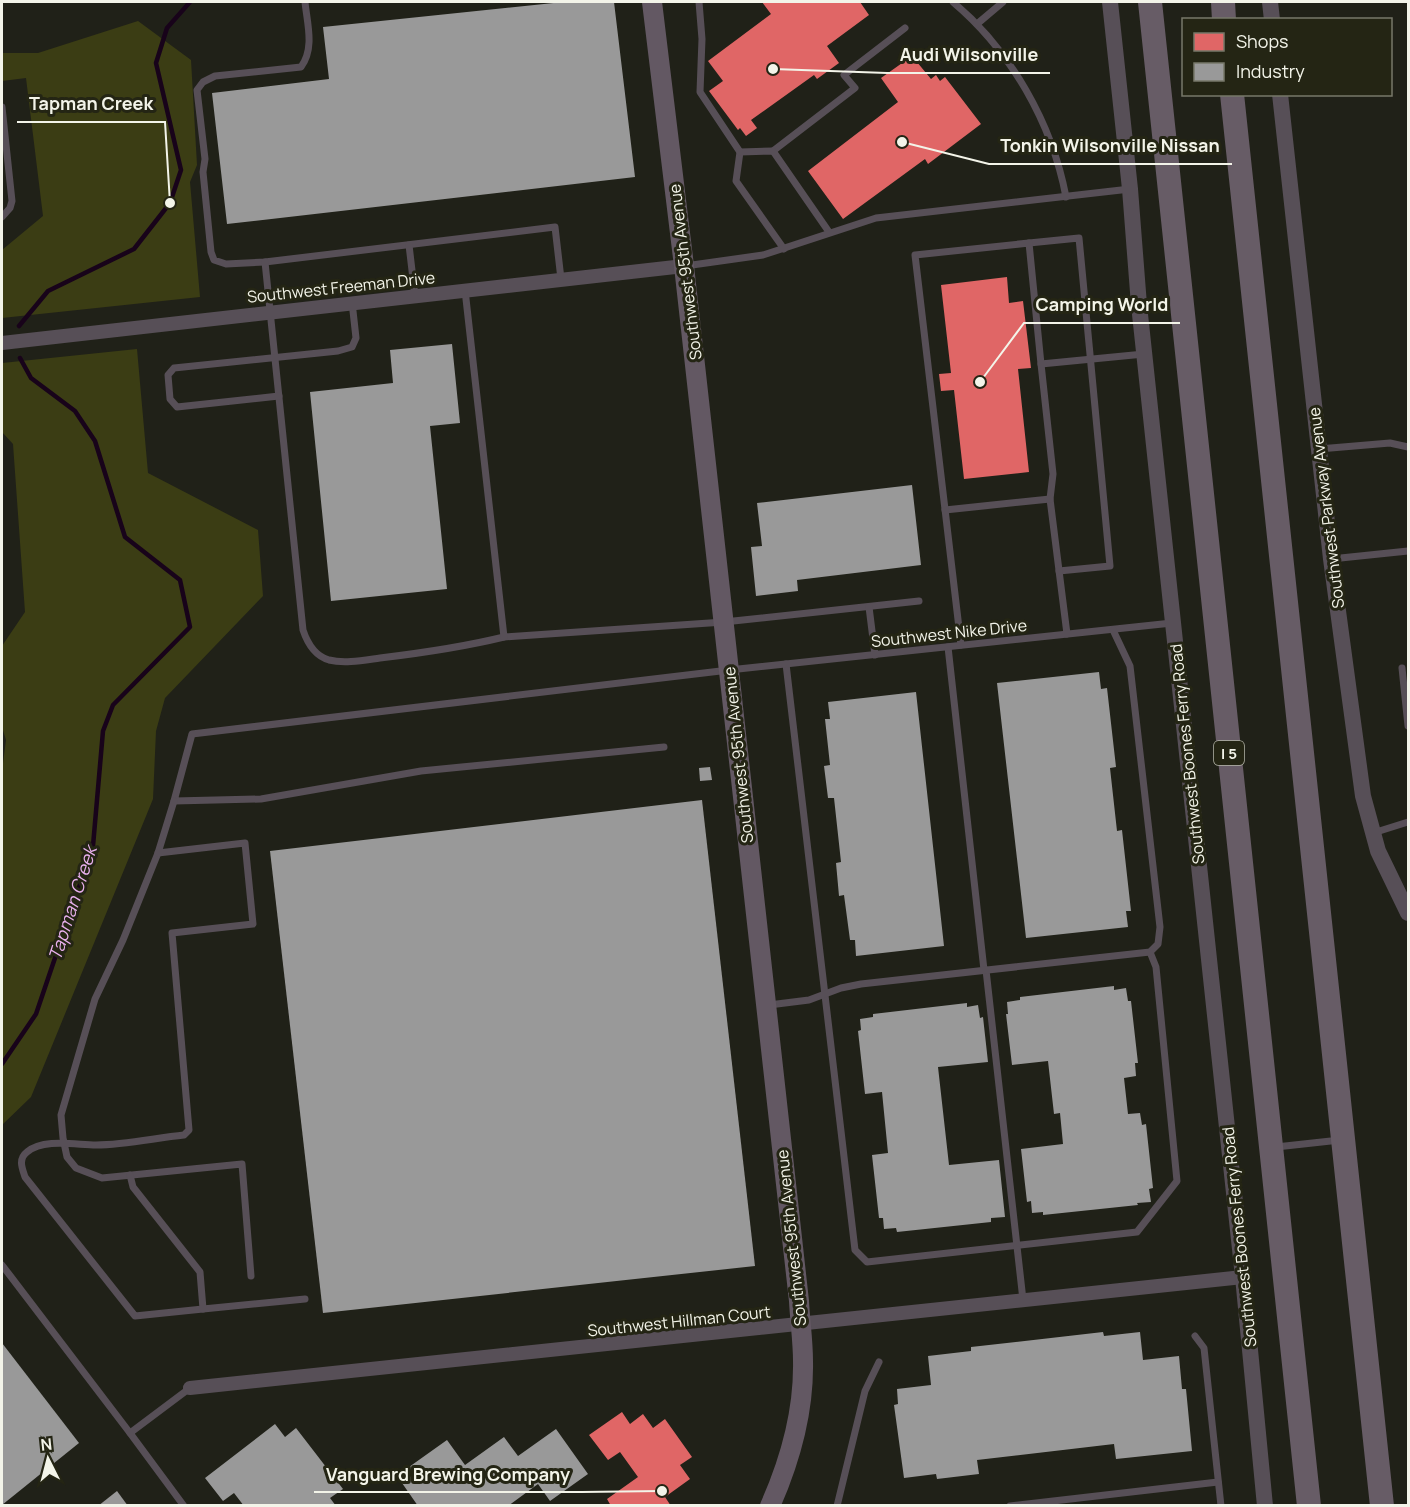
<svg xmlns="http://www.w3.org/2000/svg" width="1410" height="1507" viewBox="0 0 1410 1507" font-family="Manrope,sans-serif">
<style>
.green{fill:#3b3d14}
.shops{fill:#e06666}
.industry{fill:#999}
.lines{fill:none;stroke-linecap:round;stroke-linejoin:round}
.stream{stroke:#18031a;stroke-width:4.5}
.service{stroke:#574f57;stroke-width:7}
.minor{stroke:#574f57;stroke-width:14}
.tertiary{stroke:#574f57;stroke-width:16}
.secondary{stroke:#635863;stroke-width:20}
.motorway{stroke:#675c66;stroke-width:24}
.labels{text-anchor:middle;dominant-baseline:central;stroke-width:6;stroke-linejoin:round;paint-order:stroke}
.shield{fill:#242514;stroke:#b5b6a9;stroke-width:1.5}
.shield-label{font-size:15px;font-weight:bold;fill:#f3f4e9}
.street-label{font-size:16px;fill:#f3f4e9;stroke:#242514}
.water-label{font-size:18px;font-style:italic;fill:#e8b0ed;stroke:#242514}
.leader{fill:none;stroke:#f3f4e9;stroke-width:2}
.callout-dot{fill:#f3f4e9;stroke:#242514;stroke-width:2}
.callout-label{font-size:18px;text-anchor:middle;font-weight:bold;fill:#f3f4e9;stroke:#242514;stroke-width:6;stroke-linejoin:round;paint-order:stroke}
</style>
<rect width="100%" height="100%" fill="#202118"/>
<g class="green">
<path d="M138 21 191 60 197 165 190 182 200 297 2 318V250L43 216 26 78 2 81V53H38Z"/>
<path d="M137 349 148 473 258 530 263 596 165 698 156 731 153 799 31 1097 2 1125V771L6 740 2 727V646L25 612 13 444 2 432V363Z"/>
</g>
<g class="shops">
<path d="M762 2H860L869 15 827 46 839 63 817 79 814 75 751 120 757 128 746 136 740 128 738 130 709 91 723 81 708 61 771 14Z"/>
<path d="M912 56 931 79 936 75 940 81 945 77 981 124 928 164 925 159 843 219 808 171 898 102 881 78Z"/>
<path d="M1007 277 1009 303 1023 301 1031 368 1018 369 1029 472 964 479 954 390 941 391 939 374 951 373 941 285Z"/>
<path d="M622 1412 630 1424 643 1414 653 1428 665 1419 692 1457 680 1465 690 1479 665 1497 671 1506H611L607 1499 638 1477 620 1452 608 1460 589 1435Z"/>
</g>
<g class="industry">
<path d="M563 2H614L635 177 227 224 212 93 329 79 323 27Z"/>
<path d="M452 344 460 423 430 426 447 589 331 601 310 392 393 383 390 350Z"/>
<path d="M912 485 921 565 797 580 798 591 756 596 751 547 762 546 757 503Z"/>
<path d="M1099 672 1101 689 1107 688 1116 767 1110 768 1117 831 1122 830 1131 911H1126L1128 927 1026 938 997 683Z"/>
<path d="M916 692 944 946 856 956 855 940H850L844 895 839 896 836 863 841 862 834 798H828L824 766 830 765 825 719H830L828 702Z"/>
<path d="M710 767 712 780 700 781 699 768Z"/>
<path d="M702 800 755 1266 323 1313 270 851Z"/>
<path d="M1114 986V990L1126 988 1128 1001H1131L1138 1063H1135L1136 1076 1124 1078 1128 1114 1140 1113 1142 1125 1146 1124 1153 1188 1149 1189 1151 1202 1137 1203 1138 1205 1043 1215V1212L1032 1213 1031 1201 1027 1202 1021 1149 1063 1144 1060 1113 1054 1114 1048 1061 1012 1065 1006 1014H1008L1007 1002 1020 1000V997Z"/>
<path d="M967 1003V1007L978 1005 980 1018 983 1017 988 1062 938 1067 949 1165 999 1160 1005 1217 991 1218V1222L897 1232 896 1228 884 1229 883 1218H879L872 1155 888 1153 882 1092 865 1094 858 1031 861 1030 860 1019 873 1017V1014Z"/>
<path d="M1103 1332 1104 1336 1140 1332 1143 1360 1179 1356 1182 1389H1186L1192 1451 1116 1459 1114 1444 977 1460 979 1474 937 1479 936 1474 904 1478 894 1405 898 1404 897 1389 931 1385 928 1356 971 1351V1347Z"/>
<path d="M2 1343 79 1443 2 1505Z"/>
<path d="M275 1424 285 1437 296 1428 343 1489 330 1498 336 1506H244L234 1493 223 1501 205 1478Z"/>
<path d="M556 1429 588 1474 550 1501 538 1484 508 1506H418L402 1483 414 1474 409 1467 447 1440 465 1465 504 1437 518 1456Z"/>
<path d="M117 1491 128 1506H98Z"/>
</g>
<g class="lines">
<g class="stream">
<path d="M19 326 48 291 134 249 170 203 181 170 156 63 167 28 190 2"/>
<path d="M2 1064 36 1014 93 846 103 731 113 705 190 627 180 580 125 537 95 441 75 411 31 378 20 358"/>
</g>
<g class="service">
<path d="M305 2C307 23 315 48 301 67L215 76 203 82 197 90 205 159 203 172 211 252 214 260 226 264 265 262 555 227 561 279"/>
<path d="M699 2 702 39 700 92 740 152 736 181 784 249"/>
<path d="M953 2C1011 51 1052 123 1066 197"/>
<path d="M977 24 1003 2"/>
<path d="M2 107 12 201 10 208 2 217"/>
<path d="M773 151 855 88 844 75 905 28"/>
<path d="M740 152 773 151 829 232"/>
<path d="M1029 243 1079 238 1110 566 1059 571"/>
<path d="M409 245 415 296"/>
<path d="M265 262 303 630C307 642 315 656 329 660 345 664 365 660 380 658 422 653 463 647 504 637L724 622 919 601"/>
<path d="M685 266 763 255 876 218 1130 189"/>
<path d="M465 290 504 637"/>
<path d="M1041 364 1053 474 1050 499 1067 634"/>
<path d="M279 396 177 407 170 399 168 375 174 368 338 351 352 347 356 338 352 302"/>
<path d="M1319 449 1390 443 1408 447"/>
<path d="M945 510 1050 499"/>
<path d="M1331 559 1408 551"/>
<path d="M869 607 875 655"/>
<path d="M961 645 915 255 1029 243 1041 364 1144 354"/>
<path d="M948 647 984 970"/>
<path d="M786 664 855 1250 867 1262 1137 1232 1177 1181 1156 967 1150 952"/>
<path d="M1402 668 1408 726"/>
<path d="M664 747 421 771 261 799 174 801 192 734 729 670 1172 623"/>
<path d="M174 801 158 853 123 940 95 999 61 1115 63 1138 67 1157 76 1168 102 1178 242 1164 251 1276"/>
<path d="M1373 833 1408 822"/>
<path d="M158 853 245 843 253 924 172 933 189 1130 184 1135C155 1138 125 1145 96 1145 76 1145 44 1138 27 1152 18 1159 22 1168 25 1177L135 1316 203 1309"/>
<path d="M986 970 1023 1300"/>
<path d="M769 1005 809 1000 841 988 861 984 1150 952 1158 944 1160 927 1130 666 1113 630"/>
<path d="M1276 1147 1340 1140"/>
<path d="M130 1175 133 1187 200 1272 203 1309 305 1299"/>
<path d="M2 1265 130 1433"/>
<path d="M1195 1336 1204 1348 1221 1506"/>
<path d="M184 1506 130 1433 190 1388"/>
<path d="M837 1506 865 1391 879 1362"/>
<path d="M1010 1506 1218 1482"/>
</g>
<g class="minor">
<path d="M2 343 684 266"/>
<path d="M190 1388 1243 1277"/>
</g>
<g class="tertiary">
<path d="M1110 2 1130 189 1139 305 1243 1277 1265 1506"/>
<path d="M1270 2 1272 20"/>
<path d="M1280 94 1331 559 1363 796 1378 851 1408 913"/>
</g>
<path class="secondary" d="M652 2 684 266 799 1301C800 1321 803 1341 803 1361 804 1410 790 1461 770 1506"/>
<g class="motorway">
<path d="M1150 2 1309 1506"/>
<path d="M1223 2 1224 20"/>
<path d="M1232 94 1382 1506"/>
</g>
</g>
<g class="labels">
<rect class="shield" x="1214" y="741" width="30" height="24" rx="4.5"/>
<g class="shield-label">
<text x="1229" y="753">I 5</text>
</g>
<g class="street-label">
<text transform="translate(685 272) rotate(-97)">Southwest 95th Avenue</text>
<text transform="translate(341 287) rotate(-6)">Southwest Freeman Drive</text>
<text transform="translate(1326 508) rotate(-97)">Southwest Parkway Avenue</text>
<text transform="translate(949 633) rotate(-6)">Southwest Nike Drive</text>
<text transform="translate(1187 754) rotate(-96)">Southwest Boones Ferry Road</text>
<text transform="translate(738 755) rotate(-96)">Southwest 95th Avenue</text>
<text transform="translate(1239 1237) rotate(-96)">Southwest Boones Ferry Road</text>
<text transform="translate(791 1238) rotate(-96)">Southwest 95th Avenue</text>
<text transform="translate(679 1321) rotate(-6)">Southwest Hillman Court</text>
</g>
<g class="water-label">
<text transform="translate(72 903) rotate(-72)">Tapman Creek</text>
</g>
</g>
<path class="leader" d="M773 69L887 73H1050M170 203L165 122H17M902 142L989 164H1232M980 382L1024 323H1180M662 1491L582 1492H314"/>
<g class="callout-dot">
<circle cx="773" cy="69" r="6"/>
<circle cx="170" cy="203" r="6"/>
<circle cx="902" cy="142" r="6"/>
<circle cx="980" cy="382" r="6"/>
<circle cx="662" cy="1491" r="6"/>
</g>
<g class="callout-label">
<text x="969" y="61">Audi Wilsonville</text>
<text x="91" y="110">Tapman Creek</text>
<text x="1110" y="152">Tonkin Wilsonville Nissan</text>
<text x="1102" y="311">Camping World</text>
<text x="448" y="1481">Vanguard Brewing Company</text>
</g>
<rect width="1410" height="1507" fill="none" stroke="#f3f4e9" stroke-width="6"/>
<rect x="1182" y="18" width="210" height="78" fill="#242514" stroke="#777869" stroke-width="1.5"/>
<rect x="1194" y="33" width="30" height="18" fill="#e06666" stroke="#777869" stroke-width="1.5"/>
<text x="1236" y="48" font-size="18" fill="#f3f4e9">Shops</text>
<rect x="1194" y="63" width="30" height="18" fill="#999999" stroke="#777869" stroke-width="1.5"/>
<text x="1236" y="78" font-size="18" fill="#f3f4e9">Industry</text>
<g transform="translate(48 1459) rotate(354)" stroke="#242514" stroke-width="4.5" paint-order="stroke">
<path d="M0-4.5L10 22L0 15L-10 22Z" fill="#f3f4e9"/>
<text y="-9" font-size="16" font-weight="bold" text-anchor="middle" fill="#f3f4e9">N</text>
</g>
</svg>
